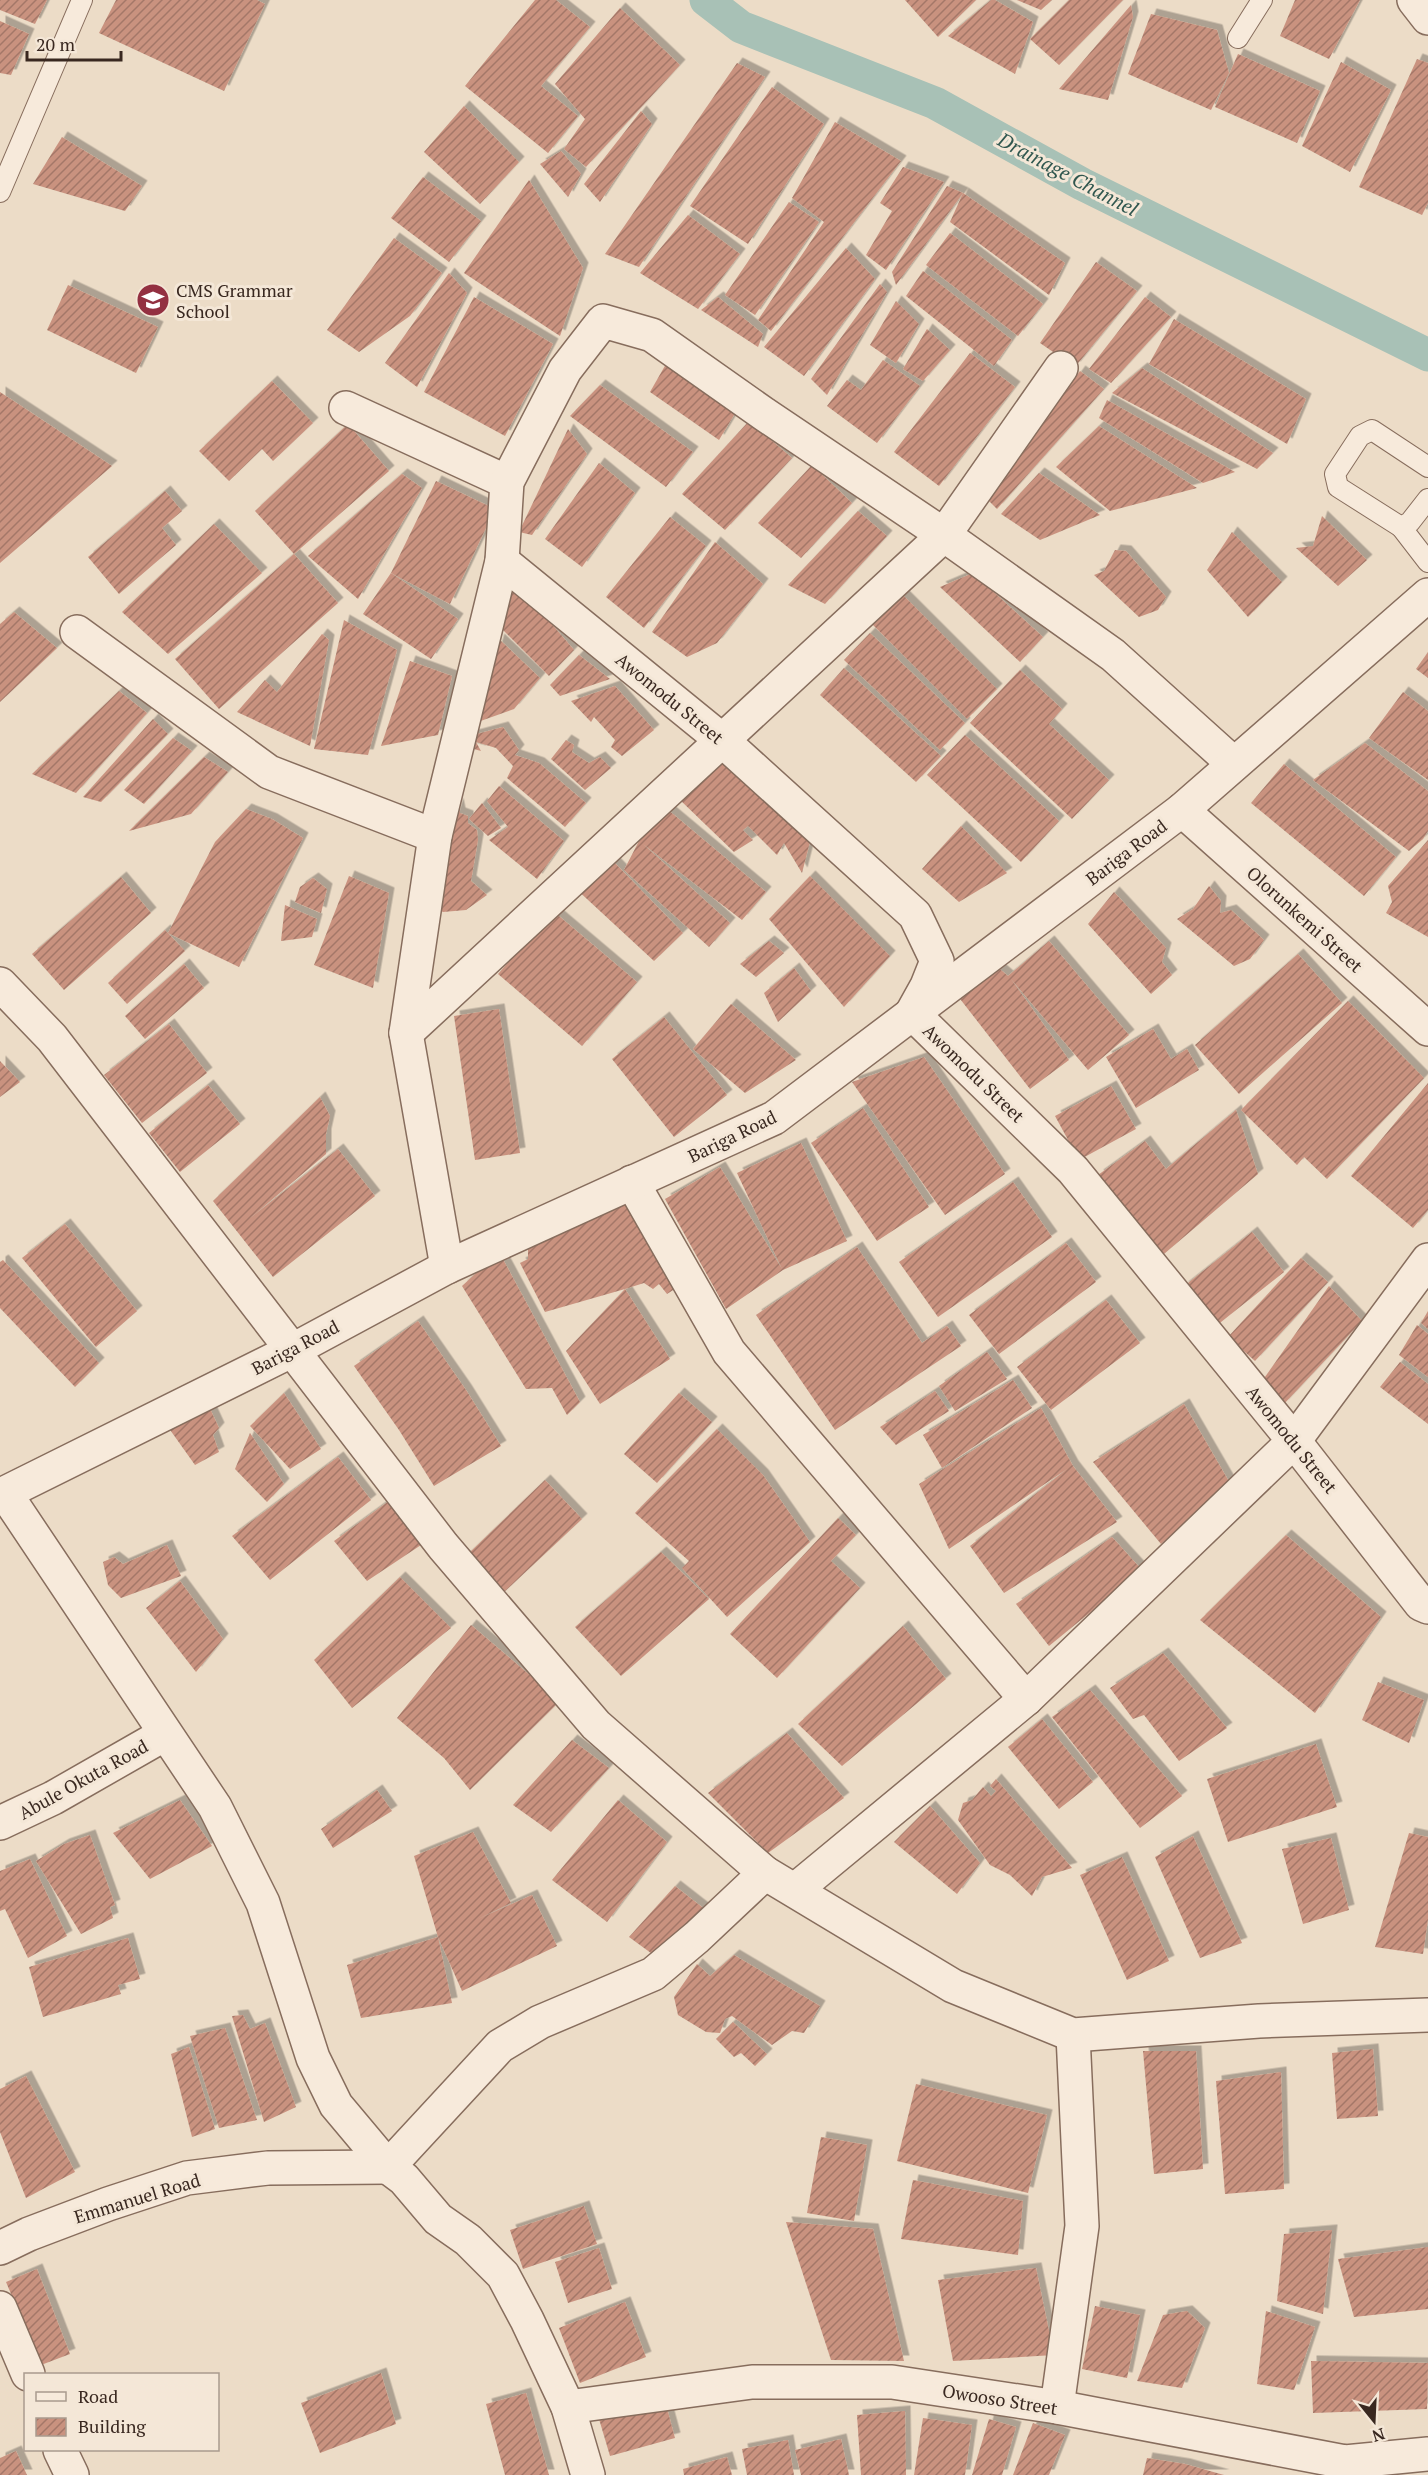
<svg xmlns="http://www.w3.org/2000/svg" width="1428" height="2475" viewBox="0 0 1428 2475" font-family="'PT Serif',serif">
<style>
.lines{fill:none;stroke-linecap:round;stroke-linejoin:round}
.canal{stroke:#a8c1b6;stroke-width:33}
.building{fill:url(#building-hatch);filter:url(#shadow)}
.service-casing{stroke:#876d5d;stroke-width:22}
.minor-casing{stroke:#876d5d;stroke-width:36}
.tertiary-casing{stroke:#876d5d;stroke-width:36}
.service{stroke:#f7eadb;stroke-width:20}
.minor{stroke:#f7eadb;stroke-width:33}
.tertiary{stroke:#f7eadb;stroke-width:33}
.labels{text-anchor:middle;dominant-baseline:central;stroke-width:6;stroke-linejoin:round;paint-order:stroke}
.poi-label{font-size:18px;fill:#392820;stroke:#f4e7d7;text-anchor:start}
.street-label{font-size:18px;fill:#392820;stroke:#f4e7d7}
.water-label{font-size:20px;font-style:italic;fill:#30574f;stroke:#f4e7d7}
</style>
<defs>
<pattern id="building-hatch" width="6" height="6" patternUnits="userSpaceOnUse" patternTransform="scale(1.5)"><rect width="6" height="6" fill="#c9927f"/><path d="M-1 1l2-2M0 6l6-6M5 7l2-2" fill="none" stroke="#a47768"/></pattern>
<filter id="shadow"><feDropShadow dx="5.5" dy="-5.5" stdDeviation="0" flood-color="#0004"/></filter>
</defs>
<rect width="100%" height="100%" fill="#ecdcc7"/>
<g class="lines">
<path class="canal" d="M706 0 741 27 935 103 1082 184 1428 355"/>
</g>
<g class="building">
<path d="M0 0H47L35 24 0 10Z"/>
<path d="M116 0H257L265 4 224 91 99 33Z"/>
<path d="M535 0H556L590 27 541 86 578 116 548 153 465 86Z"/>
<path d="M905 0H976L938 37Z"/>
<path d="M991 0H995L1033 22 1015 74 948 36Z"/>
<path d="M1017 0H1052L1041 10Z"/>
<path d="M1069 0H1123L1059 65 1030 39Z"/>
<path d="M1295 0H1360L1329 59 1280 36Z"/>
<path d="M1131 5 1133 17 1108 100 1059 89Z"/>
<path d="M620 8 680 65 586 167 564 149 585 119 555 84Z"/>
<path d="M1151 14 1217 30 1229 73 1211 110 1128 74Z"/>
<path d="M0 21 29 34 11 75 0 73Z"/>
<path d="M1238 54 1320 91 1297 143 1215 107Z"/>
<path d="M1417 59 1428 63V203L1422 215 1359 187Z"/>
<path d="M1341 62 1391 90 1350 172 1302 146Z"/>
<path d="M737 63 765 77 639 267 605 254Z"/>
<path d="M772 87 824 124 748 244 690 206Z"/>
<path d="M464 106 519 162 480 204 424 152Z"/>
<path d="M641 111 652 124 600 202 584 184Z"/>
<path d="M835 122 901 161 771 331 758 320 824 222 792 198Z"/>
<path d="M62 137 142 186 125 211 33 184Z"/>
<path d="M561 151 581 174 568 197 540 164Z"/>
<path d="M903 167 944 182 886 270 866 255 892 211 880 203Z"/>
<path d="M423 177 481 221 449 262 391 218Z"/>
<path d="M529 180 583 268 560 336 464 273Z"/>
<path d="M947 186 963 193 896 285 892 272Z"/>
<path d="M963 193 1065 263 1049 295 950 222Z"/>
<path d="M789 202 819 222 755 315 725 295Z"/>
<path d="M688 215 740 254 698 309 640 273Z"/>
<path d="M950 233 1043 304 1018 336 926 265Z"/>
<path d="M394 238 442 273 410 316 359 352 327 330Z"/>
<path d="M846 248 875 279 804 376 764 347Z"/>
<path d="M1096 262 1137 291 1075 367 1040 343Z"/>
<path d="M923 271 1012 340 994 366 906 296Z"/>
<path d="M449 273 467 293 417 387 385 363Z"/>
<path d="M880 284 887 292 827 395 811 379Z"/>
<path d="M68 285 158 327 136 373 47 330Z"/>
<path d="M474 297 553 344 505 436 424 392Z"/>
<path d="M718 297 763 334 758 347 701 310Z"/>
<path d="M1145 297 1171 317 1111 383 1089 369Z"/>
<path d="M896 301 919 324 896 363 870 345Z"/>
<path d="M1174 319 1306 399 1287 444 1149 364Z"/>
<path d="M927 329 950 350 923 381 903 369Z"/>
<path d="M970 353 1015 387 939 486 894 452Z"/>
<path d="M883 360 920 386 877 443 827 406 847 380 861 390Z"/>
<path d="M666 364 737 410 719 440 650 392Z"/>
<path d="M1142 368 1273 453 1257 469 1112 393Z"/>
<path d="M1080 371 1104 389 997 509 986 498Z"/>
<path d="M272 381 313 423 273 461 262 449 229 481 199 451Z"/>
<path d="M600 385 693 452 666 487 570 416Z"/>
<path d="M0 392 112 466 0 563Z"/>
<path d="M1107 400 1235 472 1203 483 1099 418Z"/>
<path d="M749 421 792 458 725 530 682 494Z"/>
<path d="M348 424 389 471 294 554 255 511Z"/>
<path d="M1099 426 1197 488 1110 511 1056 467Z"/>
<path d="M568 429 587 454 532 535 519 532Z"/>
<path d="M599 463 635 493 582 567 545 539Z"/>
<path d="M812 465 852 503 801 558 758 523Z"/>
<path d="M1039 473 1100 515 1040 540 1001 514Z"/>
<path d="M402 474 422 488 358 599 308 556Z"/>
<path d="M436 481 495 509 450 604 391 573Z"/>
<path d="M165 491 182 511 162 528 176 545 119 594 88 557Z"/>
<path d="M858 511 887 536 825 604 788 585Z"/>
<path d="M1322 516 1367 560 1338 586 1296 548 1313 546Z"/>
<path d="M670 517 706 546 644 628 606 597Z"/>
<path d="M214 524 262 573 168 654 122 612Z"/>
<path d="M1232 532 1282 582 1248 617 1207 570Z"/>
<path d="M715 542 763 584 717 643 687 657 652 632Z"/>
<path d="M1115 550 1126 551 1166 597 1158 610 1139 617 1094 575 1104 571Z"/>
<path d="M294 554 338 603 219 709 175 659Z"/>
<path d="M391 573 458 619 431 659 363 614Z"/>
<path d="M973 573 1043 637 1020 662 940 587Z"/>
<path d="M514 580 574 650 549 676 501 628Z"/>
<path d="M902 594 997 689 967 719 872 624Z"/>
<path d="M14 612 57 648 0 702V624Z"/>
<path d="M344 620 397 650 368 755 314 749Z"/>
<path d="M870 633 965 723 940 750 844 660Z"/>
<path d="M322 634 329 640 310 746 237 712 265 680 277 692Z"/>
<path d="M499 639 540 678 514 709 475 723Z"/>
<path d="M1428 652V678L1416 669Z"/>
<path d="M579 655 610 679 560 696 550 685Z"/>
<path d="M410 661 452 676 438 735 381 746Z"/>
<path d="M844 668 941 756 916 782 820 695Z"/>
<path d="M1020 670 1062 709 1049 724 1109 780 1072 819 970 723Z"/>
<path d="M615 686 654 730 622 756 611 747 615 740 594 717 591 722 571 701Z"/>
<path d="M119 691 147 713 76 793 32 774Z"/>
<path d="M1403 692 1428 711V780L1369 738Z"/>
<path d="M153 719 168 734 101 802 83 797Z"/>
<path d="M503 727 519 750 515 755 539 763 586 803 565 827 507 778 513 766 496 748 476 742 481 751 463 746 473 735Z"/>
<path d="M965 735 1059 821 1021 862 927 775Z"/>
<path d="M173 738 192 751 144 804 124 790Z"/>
<path d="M566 740 574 745 572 752 589 763 600 757 611 768 585 790 551 759Z"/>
<path d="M1365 743 1428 791V831L1423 839 1409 851 1313 780Z"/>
<path d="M723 748 813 830 802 873 784 843 777 855 748 826 743 830 753 840 734 852 679 799Z"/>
<path d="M204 757 228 772 191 814 129 831Z"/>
<path d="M1284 764 1396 857 1364 896 1251 803Z"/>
<path d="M499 786 564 841 537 879 489 840 508 827 487 801Z"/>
<path d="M458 803 460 813 468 816V823L477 830 478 840 471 881 487 895 466 910 443 912 428 903Z"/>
<path d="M482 803 501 828 488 836 469 819Z"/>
<path d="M246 809 272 819 303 838 239 967 168 933 215 842Z"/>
<path d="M667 809 766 892 742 920 643 844 730 923 709 947 624 870 639 841Z"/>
<path d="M961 826 1007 873 959 902 922 869Z"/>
<path d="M1428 840V937L1386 913 1392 902 1388 886Z"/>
<path d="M608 856 683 933 654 961 574 887Z"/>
<path d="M349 876 389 893 373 988 314 965Z"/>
<path d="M810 876 890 956 844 1007 769 919Z"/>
<path d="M121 877 151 913 64 990 32 954Z"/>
<path d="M313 878 327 889 321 913 295 902 300 887Z"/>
<path d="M1209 886 1221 901 1220 913 1231 910 1264 940 1250 959 1234 966 1177 919 1193 909Z"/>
<path d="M1114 892 1166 948 1162 962 1172 975 1151 994 1088 924Z"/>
<path d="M285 905 317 919 312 937 281 941Z"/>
<path d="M553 911 637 982 582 1046 498 974Z"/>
<path d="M165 930 185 951 127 1004 108 983Z"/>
<path d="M769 941 784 953 756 977 740 964Z"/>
<path d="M1049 941 1129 1035 1088 1070 1011 979 1069 1060 1030 1089 957 995 995 965 1008 976Z"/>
<path d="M1298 954 1342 1003 1239 1094 1195 1045Z"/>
<path d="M184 964 204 988 145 1039 125 1016Z"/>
<path d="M794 968 811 991 778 1022 764 993Z"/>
<path d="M1348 1001 1424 1078 1327 1179 1304 1157 1297 1165 1241 1110Z"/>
<path d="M731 1004 796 1060 745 1093 693 1049Z"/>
<path d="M499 1009 520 1153 475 1160 454 1016Z"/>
<path d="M664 1017 727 1095 674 1137 612 1059Z"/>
<path d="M169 1024 207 1073 142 1123 104 1075Z"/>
<path d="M1153 1029 1171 1059 1187 1049 1199 1070 1136 1108 1106 1057Z"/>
<path d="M924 1057 1005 1174 945 1215 852 1082Z"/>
<path d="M0 1061 20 1082 0 1097Z"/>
<path d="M1428 1083V1210L1413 1228 1351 1176Z"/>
<path d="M208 1085 240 1124 180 1172 149 1133Z"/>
<path d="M1111 1086 1136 1129 1079 1160 1055 1116Z"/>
<path d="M320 1097 330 1116 326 1134V1154L249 1219 338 1149 375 1196 273 1277 213 1201Z"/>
<path d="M863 1108 929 1207 877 1241 811 1143Z"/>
<path d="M1236 1110 1258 1174 1151 1265 1122 1207 1098 1175 1145 1141 1166 1169Z"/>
<path d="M801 1143 847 1241 783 1270 726 1309 665 1199 720 1167 782 1269 737 1173Z"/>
<path d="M1013 1182 1052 1237 938 1317 899 1262Z"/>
<path d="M623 1198 636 1222 645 1219 681 1285 667 1294 659 1284 653 1289 644 1283 625 1289 670 1359 600 1404 566 1351 625 1289 545 1312 520 1263 528 1259V1249Z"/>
<path d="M65 1224 137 1311 96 1347 22 1258Z"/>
<path d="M1252 1232 1284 1272 1216 1326 1183 1287Z"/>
<path d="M1066 1243 1096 1282 999 1354 969 1315Z"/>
<path d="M857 1247 922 1343 947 1326 961 1346 835 1430 756 1315Z"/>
<path d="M499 1252 580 1402 567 1415 552 1388 526 1389 462 1286Z"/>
<path d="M1301 1258 1328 1282 1255 1361 1228 1337Z"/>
<path d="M3 1260 99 1363 75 1387 0 1308V1262Z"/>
<path d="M1329 1286 1362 1321 1283 1405 1260 1384Z"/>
<path d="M1106 1300 1140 1343 1051 1410 1017 1367Z"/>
<path d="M1428 1311V1329L1421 1323Z"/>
<path d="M418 1321 466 1390 501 1446 434 1486 399 1430 354 1366Z"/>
<path d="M1417 1325 1428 1334V1377L1399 1355Z"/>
<path d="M987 1352 1007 1379 955 1411 939 1386Z"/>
<path d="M1400 1362 1428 1384V1424L1380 1387Z"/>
<path d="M1013 1380 1032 1408 942 1468 923 1435Z"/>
<path d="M935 1391 949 1411 896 1445 880 1427Z"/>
<path d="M284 1393 321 1449 290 1469 250 1426Z"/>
<path d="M679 1393 712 1422 657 1483 624 1454Z"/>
<path d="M206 1400 219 1428 213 1435 219 1452 195 1465 163 1420Z"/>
<path d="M1184 1404 1231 1485 1161 1544 1093 1462Z"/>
<path d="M1041 1408 1073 1466 1117 1522 1004 1593 970 1546 1067 1469 949 1549 919 1484Z"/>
<path d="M717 1429 763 1475 810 1542 727 1617 682 1568 689 1561 635 1513Z"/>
<path d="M250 1433 284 1484 267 1502 235 1469Z"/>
<path d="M338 1457 371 1500 270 1580 232 1536Z"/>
<path d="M545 1480 582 1519 500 1596 464 1558Z"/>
<path d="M393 1498 427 1541 367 1581 334 1541Z"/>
<path d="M838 1518 856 1535 831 1561 860 1588 777 1678 730 1634Z"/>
<path d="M1286 1535 1381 1617 1315 1713 1200 1620Z"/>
<path d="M1112 1537 1142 1570 1049 1646 1016 1604Z"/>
<path d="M167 1545 181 1576 121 1598 108 1585 103 1562 114 1557 123 1564Z"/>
<path d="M661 1552 709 1599 621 1676 575 1627Z"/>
<path d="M400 1577 451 1628 352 1708 314 1660Z"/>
<path d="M180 1581 223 1639 196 1672 146 1608Z"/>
<path d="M471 1625 560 1701 470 1790 444 1758 397 1718Z"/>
<path d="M903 1626 946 1679 842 1766 798 1724Z"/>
<path d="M1163 1653 1227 1728 1179 1761 1144 1715 1133 1719 1110 1688Z"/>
<path d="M1378 1682 1424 1700 1409 1743 1362 1720Z"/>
<path d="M1090 1690 1182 1796 1140 1828 1052 1717Z"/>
<path d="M1042 1719 1093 1782 1059 1809 1008 1747Z"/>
<path d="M787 1733 844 1798 768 1853 708 1793Z"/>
<path d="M572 1740 609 1768 551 1832 513 1805Z"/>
<path d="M1316 1744 1337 1807 1228 1842 1207 1779Z"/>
<path d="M996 1779 1072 1868 1042 1877 1032 1896 1010 1875 990 1865 958 1820 963 1803 972 1800 983 1787 991 1796 996 1791 990 1786Z"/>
<path d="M377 1790 392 1811 333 1848 321 1829Z"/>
<path d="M180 1800 212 1846 150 1879 113 1833Z"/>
<path d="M618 1800 667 1842 607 1922 552 1880Z"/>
<path d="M930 1806 980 1863 957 1894 894 1842Z"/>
<path d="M473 1832 511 1903 478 1919 532 1895 557 1946 462 1991 438 1937 414 1856Z"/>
<path d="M1409 1833 1428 1837V1919L1423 1954 1375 1947Z"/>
<path d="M90 1835 115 1905 110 1907 113 1918 81 1934 36 1861 64 1844Z"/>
<path d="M1193 1836 1242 1943 1200 1958 1155 1857Z"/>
<path d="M1331 1838 1349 1910 1303 1924 1282 1849Z"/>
<path d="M1122 1857 1169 1961 1127 1980 1080 1875Z"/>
<path d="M30 1859 67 1936 28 1958 5 1909 0 1911V1871Z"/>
<path d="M675 1886 707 1911 655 1956 629 1937Z"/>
<path d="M438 1937 452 2003 361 2018 347 1965Z"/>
<path d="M128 1938 140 1979 118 1985 121 1994 43 2017 29 1967Z"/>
<path d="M734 1955 820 2006 804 2033 792 2031 772 2045 732 2016 725 2019 720 2033 706 2032 678 2015 674 1997 697 1964 710 1976Z"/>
<path d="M243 2015 250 2029 265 2023 296 2107 264 2122 232 2016Z"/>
<path d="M733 2022 767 2054 755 2066 741 2053 734 2057 716 2039Z"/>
<path d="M225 2028 257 2120 219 2128 190 2036Z"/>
<path d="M189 2047 215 2129 192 2137 171 2054Z"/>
<path d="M1373 2049 1378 2116 1337 2119 1332 2053Z"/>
<path d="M1143 2051H1196L1203 2169 1154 2174Z"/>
<path d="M1281 2072 1284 2189 1225 2194 1216 2081Z"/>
<path d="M26 2076 75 2172 26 2198 0 2132V2089Z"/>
<path d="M916 2084 1047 2115 1028 2193 897 2161Z"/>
<path d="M821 2137 867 2145 854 2221 807 2213Z"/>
<path d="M913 2180 1023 2201 1018 2255 901 2239Z"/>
<path d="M584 2206 597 2244 523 2269 510 2230Z"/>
<path d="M786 2222 873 2229 904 2361 831 2360Z"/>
<path d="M1332 2230 1323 2314 1277 2301 1284 2234Z"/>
<path d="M1428 2247V2309L1354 2317 1338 2259Z"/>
<path d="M599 2248 612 2289 568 2303 555 2262Z"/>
<path d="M1036 2268 1054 2355 953 2361 938 2280Z"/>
<path d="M37 2269 70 2354 41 2365 6 2282Z"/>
<path d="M625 2302 646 2357 580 2383 559 2328Z"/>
<path d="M1095 2306 1140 2315 1127 2378 1082 2369Z"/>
<path d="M1187 2311 1205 2328 1182 2388 1137 2381 1163 2315Z"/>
<path d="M1266 2311 1315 2327 1294 2390 1257 2384Z"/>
<path d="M1311 2361 1428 2363 1427 2409 1313 2413Z"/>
<path d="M381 2373 396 2424 320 2453 301 2403Z"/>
<path d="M526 2393 549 2475H505L486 2404Z"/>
<path d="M665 2401 675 2438 610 2456 599 2419Z"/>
<path d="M905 2411 906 2475H861L857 2415Z"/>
<path d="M923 2418 972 2425 965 2475H914Z"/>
<path d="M989 2419 1016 2427 1002 2475H972Z"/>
<path d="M1033 2423 1065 2435 1049 2475H1013Z"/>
<path d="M841 2439 849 2475H801L795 2450Z"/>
<path d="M788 2440 794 2475H747L742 2449Z"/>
<path d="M16 2451 27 2475H0V2458Z"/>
<path d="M727 2457 732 2475H684L683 2469Z"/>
<path d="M1147 2458 1185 2464 1224 2475H1143Z"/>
</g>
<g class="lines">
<g class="service-casing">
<g id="service">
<path d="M1238 38 1262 0"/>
<path d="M0 192 82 0"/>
<path d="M1428 467 1372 430 1360 436 1335 474 1338 487 1401 527 1410 522 1428 499"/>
<path d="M1401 527 1428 562"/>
</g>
</g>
<g class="minor-casing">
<g id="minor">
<path d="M1414 0 1428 18"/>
<path d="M346 408 507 482"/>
<path d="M502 561 723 741 915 915 937 961 927 986 912 1013 1073 1170 1294 1441 1421 1604 1428 1607"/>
<path d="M77 632 269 772 435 836"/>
<path d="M1182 810 1428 1029"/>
<path d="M0 984 52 1038 443 1546 596 1725 765 1873 953 1986 1073 2035 1259 2021 1428 2015"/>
<path d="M406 1033 944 535 1061 368"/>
<path d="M632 1182 729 1352 1026 1699"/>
<path d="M447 1267 406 1033 435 836 502 561 507 482 565 370 603 321 652 335 764 414 944 535 1113 655 1234 764"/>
<path d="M0 1823 53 1798 165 1734"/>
<path d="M795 1890 1026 1699 1294 1441 1428 1260"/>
<path d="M0 2248 29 2234 108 2204 187 2178 268 2168 388 2167 500 2046 540 2022 653 1974 697 1937 765 1873"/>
<path d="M0 2308 28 2374"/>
<path d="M568 2407 752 2382H892L1057 2407 1345 2462 1428 2454"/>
<path d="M1057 2407 1082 2226 1073 2035"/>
<path d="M60 2450 72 2475"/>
</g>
</g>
<g class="tertiary-casing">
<path id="tertiary" d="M588 2475 568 2407 527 2320 503 2275 468 2240 438 2219 404 2179 388 2167 336 2105 313 2058 263 1903 215 1807 5 1493 293 1350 447 1267 774 1118 1182 810 1428 595"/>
</g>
<use href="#service" class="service"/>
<use href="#minor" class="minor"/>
<use href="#tertiary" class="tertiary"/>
</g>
<defs>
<g id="school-disc" transform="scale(1.725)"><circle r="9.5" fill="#933041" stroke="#f4e7d7"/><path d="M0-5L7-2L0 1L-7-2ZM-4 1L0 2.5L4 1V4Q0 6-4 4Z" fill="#fff"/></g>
</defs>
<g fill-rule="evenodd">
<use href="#school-disc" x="153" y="300"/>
</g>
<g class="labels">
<g class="poi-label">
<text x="176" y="290">CMS Grammar<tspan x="176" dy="21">School</tspan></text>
</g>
<g class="street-label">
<text transform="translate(670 698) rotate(39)">Awomodu Street</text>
<text transform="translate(1126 852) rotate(-37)">Bariga Road</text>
<text transform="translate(1305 919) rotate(42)">Olorunkemi Street</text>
<text transform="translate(974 1073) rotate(44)">Awomodu Street</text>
<text transform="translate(732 1136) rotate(-26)">Bariga Road</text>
<text transform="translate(295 1347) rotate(-28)">Bariga Road</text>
<text transform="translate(1292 1439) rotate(51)">Awomodu Street</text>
<text transform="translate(83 1779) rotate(-29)">Abule Okuta Road</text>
<text transform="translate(137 2198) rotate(-17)">Emmanuel Road</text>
<text transform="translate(1000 2399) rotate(9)">Owooso Street</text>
</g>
<g class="water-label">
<text transform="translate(1068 174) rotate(28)">Drainage Channel</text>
</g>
</g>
<rect x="24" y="2373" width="195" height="78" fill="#f4e7d7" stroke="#a99b8e" stroke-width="1.5"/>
<rect x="36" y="2392" width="30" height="9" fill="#f7eadb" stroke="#a99b8e" stroke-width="1.5"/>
<text x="78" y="2403" font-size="18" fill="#392820">Road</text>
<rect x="36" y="2418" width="30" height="18" fill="url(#building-hatch)" stroke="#a99b8e" stroke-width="1.5"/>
<text x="78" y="2433" font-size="18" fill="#392820">Building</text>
<g transform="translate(1374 2421) rotate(162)" stroke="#f4e7d7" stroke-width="4.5" paint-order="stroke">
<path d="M0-4.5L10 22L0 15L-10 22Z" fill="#392820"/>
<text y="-9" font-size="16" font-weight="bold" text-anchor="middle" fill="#392820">N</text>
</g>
<path d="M27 51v9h94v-9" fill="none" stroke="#392820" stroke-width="3"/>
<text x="36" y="51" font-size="18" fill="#392820" stroke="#f4e7d7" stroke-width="4.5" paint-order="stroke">20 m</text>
</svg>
